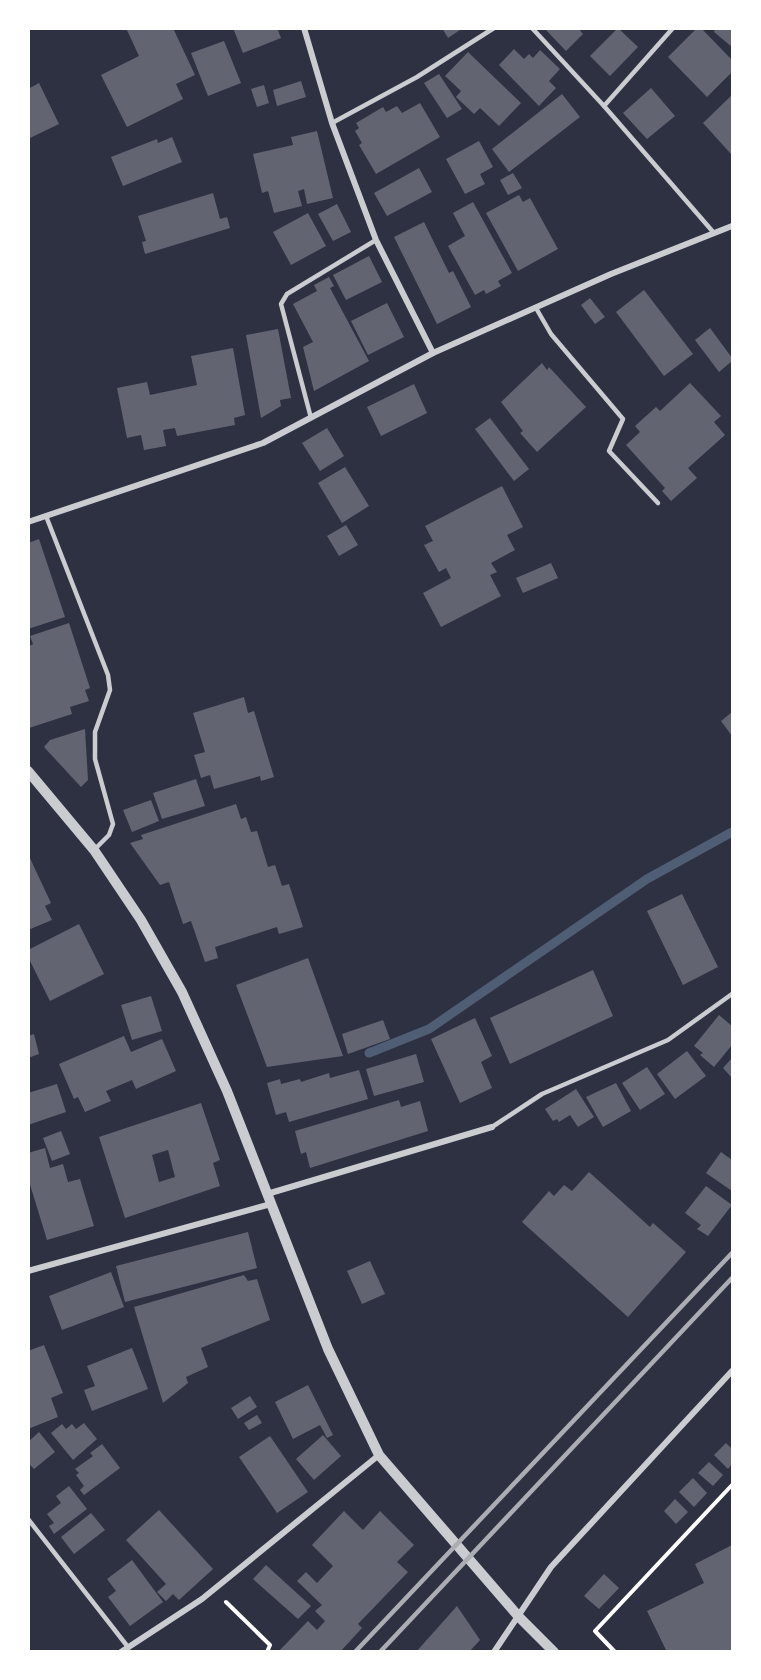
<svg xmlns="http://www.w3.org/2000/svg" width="761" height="1680" viewBox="0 0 761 1680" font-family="'Alegreya Sans',sans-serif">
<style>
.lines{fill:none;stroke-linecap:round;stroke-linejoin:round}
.stream{stroke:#4f5d75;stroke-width:9}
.building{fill:#626471;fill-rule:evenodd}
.path{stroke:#fff;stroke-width:4}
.service{stroke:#caccd0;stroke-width:4.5}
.minor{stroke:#caccd0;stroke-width:6}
.tertiary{stroke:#caccd0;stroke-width:10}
.rail{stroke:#abadb3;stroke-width:4.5}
</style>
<rect width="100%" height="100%" fill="#2d3142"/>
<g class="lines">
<path class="stream" d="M369 1053 429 1029 647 879 732 832"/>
</g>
<g class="building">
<path d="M126 28H173L195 75 176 84 183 99 127 127 101 75 139 56Z"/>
<path d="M233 28H277L281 38 243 53Z"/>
<path d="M442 28H463L448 38Z"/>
<path d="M544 28H578L583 34 566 51Z"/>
<path d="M618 28 638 47 610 76 590 56Z"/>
<path d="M697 28H701L732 60V72L707 97 668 57Z"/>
<path d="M716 28H732V47L714 32Z"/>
<path d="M224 41 241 83 208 96 191 53Z"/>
<path d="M514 49 524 59 529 54 533 58 540 50 560 69 549 81 556 88 539 106 499 65Z"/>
<path d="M468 52 521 103 499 126 480 108 474 114 456 97 461 91 445 76Z"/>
<path d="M439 74 462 109 447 118 424 83Z"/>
<path d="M301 81 306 97 277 106 273 90Z"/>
<path d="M39 83 59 124 28 139V89Z"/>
<path d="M264 85 269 103 257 107 251 89Z"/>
<path d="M651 88 675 116 647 139 623 113Z"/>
<path d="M562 94 580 117 509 172 492 149Z"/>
<path d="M732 95V152L731 154 703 123Z"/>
<path d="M420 103 440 137 376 174 359 145 362 143 355 131 359 128 356 123 383 107 386 112 397 106 402 113Z"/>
<path d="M317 131 333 198 307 204 304 189 298 191 302 206 274 213 268 191 262 193 253 154 293 145 291 137Z"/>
<path d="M172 137 182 162 123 186 111 157 157 139 158 143Z"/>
<path d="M479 141 493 167 480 174 485 184 465 194 446 159Z"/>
<path d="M419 168 432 192 387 216 374 193Z"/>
<path d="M513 173 522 188 508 195 500 180Z"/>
<path d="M213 193 220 219 227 217 230 228 145 254 142 242 146 241 138 216Z"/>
<path d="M519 195 523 202 530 198 558 249 518 271 486 213Z"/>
<path d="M473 202 512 273 498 281 501 286 486 294 484 290 475 295 448 246 465 236 453 213Z"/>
<path d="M337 204 351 232 333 241 318 214Z"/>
<path d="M308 213 326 246 291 265 273 232Z"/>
<path d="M424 222 449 273 453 271 471 307 437 324 394 237Z"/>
<path d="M369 256 382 282 346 300 333 275Z"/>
<path d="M329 277 334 286 330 288 369 361 314 391 303 347 313 342 293 304 317 291 314 285Z"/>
<path d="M644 290 693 354 664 376 616 312Z"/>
<path d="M590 298 605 317 595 324 581 305Z"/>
<path d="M387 303 404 337 368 355 351 321Z"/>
<path d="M710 328 732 358V361L719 372 695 340Z"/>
<path d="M278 329 291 398 280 400 281 406 261 418 246 335Z"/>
<path d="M233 348 245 415 234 418 235 425 177 436 175 428 163 430 166 446 144 450 141 435 127 438 117 388 147 382 150 395 197 385 191 356Z"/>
<path d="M542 363 547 370 549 367 586 407 537 452 520 433 523 431 501 402Z"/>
<path d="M690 383 721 416 714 422 725 435 688 468 697 478 671 501 662 491 665 488 626 445 640 432 635 426 656 407 660 411Z"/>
<path d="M414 384 427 413 381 436 367 407Z"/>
<path d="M490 418 529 469 514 481 475 429Z"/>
<path d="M327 428 344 456 320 471 302 443Z"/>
<path d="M345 467 369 506 342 523 318 483Z"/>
<path d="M502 486 523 527 507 535 515 550 491 563 497 572 490 575 501 596 441 627 423 593 451 578 446 568 439 572 424 545 433 541 425 526Z"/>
<path d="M346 525 358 545 339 556 327 536Z"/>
<path d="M39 539 65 617 28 629V543Z"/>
<path d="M551 563 558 578 523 593 516 578Z"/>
<path d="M69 623 90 688 85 690 89 701 70 707 72 714 29 728 28 647 33 644 30 636Z"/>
<path d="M244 697 248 713 254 711 274 777 261 781 260 776 214 789 210 775 201 778 194 755 205 752 193 713Z"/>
<path d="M732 712V736L721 721Z"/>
<path d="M85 729 88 780 81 787 44 747 50 740Z"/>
<path d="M196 779 205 806 162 819 153 793Z"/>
<path d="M151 800 159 821 132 832 123 810Z"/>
<path d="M236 804 241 819 246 817 251 832 257 831 268 867 275 865 282 886 289 884 303 927 279 934 277 927 215 947 218 958 205 962 191 921 183 924 169 882 160 885 130 843 143 839 141 835Z"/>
<path d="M28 854 51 903 45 906 52 920 28 930Z"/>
<path d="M682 894 718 967 683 985 647 911Z"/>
<path d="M79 924 104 974 50 1001 28 957V950Z"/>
<path d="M308 958 343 1056 267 1067 236 985Z"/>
<path d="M593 970 613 1016 510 1064 490 1018Z"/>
<path d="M151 996 162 1031 132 1040 121 1005Z"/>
<path d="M719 1015 732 1026V1045L714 1067 700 1055 703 1053 694 1046Z"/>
<path d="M475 1018 492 1056 481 1062 492 1088 460 1103 431 1039Z"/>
<path d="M383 1020 390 1039 348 1054 342 1034Z"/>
<path d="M34 1034 39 1054 28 1058V1036Z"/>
<path d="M124 1036 131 1052 162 1039 176 1071 136 1089 132 1080 106 1091 111 1101 85 1112 78 1097 74 1099 59 1064Z"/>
<path d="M687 1051 706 1076 675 1099 657 1074Z"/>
<path d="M416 1054 424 1082 374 1096 366 1069Z"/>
<path d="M732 1058V1078L723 1068Z"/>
<path d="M647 1067 665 1094 640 1110 622 1083Z"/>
<path d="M359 1070 368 1099 289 1122 286 1112 276 1115 267 1083 280 1079 281 1084 300 1079 301 1082 329 1073 330 1078Z"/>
<path d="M616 1083 631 1111 603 1127 586 1097Z"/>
<path d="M57 1084 66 1112 28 1125V1093Z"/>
<path d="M576 1089 594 1117 578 1127 570 1115 559 1122 557 1119 553 1121 545 1109Z"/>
<path d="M399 1100 401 1107 420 1101 428 1131 310 1168 306 1152 301 1154 295 1131Z"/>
<path d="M201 1103 220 1160 213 1163 220 1186 125 1218 99 1137ZM168 1150 175 1177 159 1182 152 1155Z"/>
<path d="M61 1131 70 1154 52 1161 43 1138Z"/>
<path d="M45 1148 50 1168 63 1164 68 1182 80 1179 94 1226 47 1240 28 1178V1153Z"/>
<path d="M721 1152 732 1160V1191L706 1173Z"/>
<path d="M589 1172 650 1227 653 1223 686 1252 628 1317 522 1222 549 1191 554 1196 564 1185 572 1191Z"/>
<path d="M706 1186 732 1205 708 1236 697 1229 701 1225 685 1213Z"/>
<path d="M248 1232 257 1268 125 1302 116 1266Z"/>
<path d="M370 1261 385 1294 362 1304 347 1271Z"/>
<path d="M111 1272 124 1307 62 1330 49 1296Z"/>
<path d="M244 1275 248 1281 257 1279 270 1320 201 1348 208 1367 186 1377 188 1383 163 1403 134 1307Z"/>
<path d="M44 1345 63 1393 51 1398 58 1417 28 1429V1351Z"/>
<path d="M132 1348 148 1389 92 1411 84 1390 95 1386 87 1366Z"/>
<path d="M308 1385 333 1435 327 1438 320 1425 293 1439 275 1402Z"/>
<path d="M250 1396 257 1407 238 1419 231 1408Z"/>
<path d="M257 1415 262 1423 249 1430 244 1423Z"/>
<path d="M84 1423 97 1439 73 1460 51 1433 62 1424 66 1429 72 1424 76 1429Z"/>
<path d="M39 1432 55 1452 34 1469 28 1463V1442Z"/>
<path d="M323 1435 341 1456 314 1480 296 1459Z"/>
<path d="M270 1436 308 1492 277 1513 239 1457Z"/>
<path d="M726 1443 732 1449V1464L728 1469 714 1455Z"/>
<path d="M102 1444 120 1468 84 1495 80 1490 84 1486 76 1475 79 1473 75 1469 93 1456 90 1453Z"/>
<path d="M709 1462 723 1475 713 1486 698 1473Z"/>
<path d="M693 1478 707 1493 694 1507 679 1492Z"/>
<path d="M69 1486 87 1509 54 1534 49 1526 54 1523 47 1514 61 1503 56 1496Z"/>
<path d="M675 1499 688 1512 676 1524 664 1511Z"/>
<path d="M159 1510 213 1569 179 1600 173 1594 166 1601 157 1592 166 1584 126 1540Z"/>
<path d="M344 1511 363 1530 380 1511 414 1545 397 1562 408 1572 358 1624 362 1628 340 1652H278L308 1621 317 1630 325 1621 315 1611 322 1605 297 1581 306 1572 317 1583 333 1566 312 1545Z"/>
<path d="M91 1513 105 1530 74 1554 61 1537Z"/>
<path d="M732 1545V1652H667L647 1611 704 1583 695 1564Z"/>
<path d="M132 1560 163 1602 130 1626 108 1597 116 1591 107 1579Z"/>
<path d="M266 1565 311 1606 298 1619 253 1579Z"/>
<path d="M604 1574 619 1588 599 1609 584 1596Z"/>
<path d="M457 1606 480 1640 469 1652H416Z"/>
</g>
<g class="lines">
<g class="path">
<path d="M226 1602 270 1645 267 1652"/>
<path d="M615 1652 595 1631 732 1485"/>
</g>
<g class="service">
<path d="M532 28 604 106 714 233"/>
<path d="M604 106 673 28"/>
<path d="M332 123 417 77 494 28"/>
<path d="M536 308 551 334 623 419 609 451 658 503"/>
<path d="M311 418 281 304 287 294 376 240"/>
<path d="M46 516 108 675 110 690 95 732V759L113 824 109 835 94 850"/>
<path d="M492 1127 542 1094 668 1040 732 994"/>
<path d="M28 1519 128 1647"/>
</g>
<g class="minor">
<path d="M304 28 332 123 376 240 433 353"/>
<path d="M28 522 263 443 433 353 611 274 732 226"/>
<path d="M267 1194 492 1127"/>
<path d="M28 1271 271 1204"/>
<path d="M121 1652 202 1599 379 1455"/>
<path d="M494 1652 551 1567 732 1371"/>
</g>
<path class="tertiary" d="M28 771 94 850 141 920 182 992 227 1091 328 1349 379 1455 519 1617 554 1652"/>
<g class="rail">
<path d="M355 1652 732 1253"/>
<path d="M380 1652 732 1278"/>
</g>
</g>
<rect width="761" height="1680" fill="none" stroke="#ffffff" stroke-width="60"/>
</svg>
